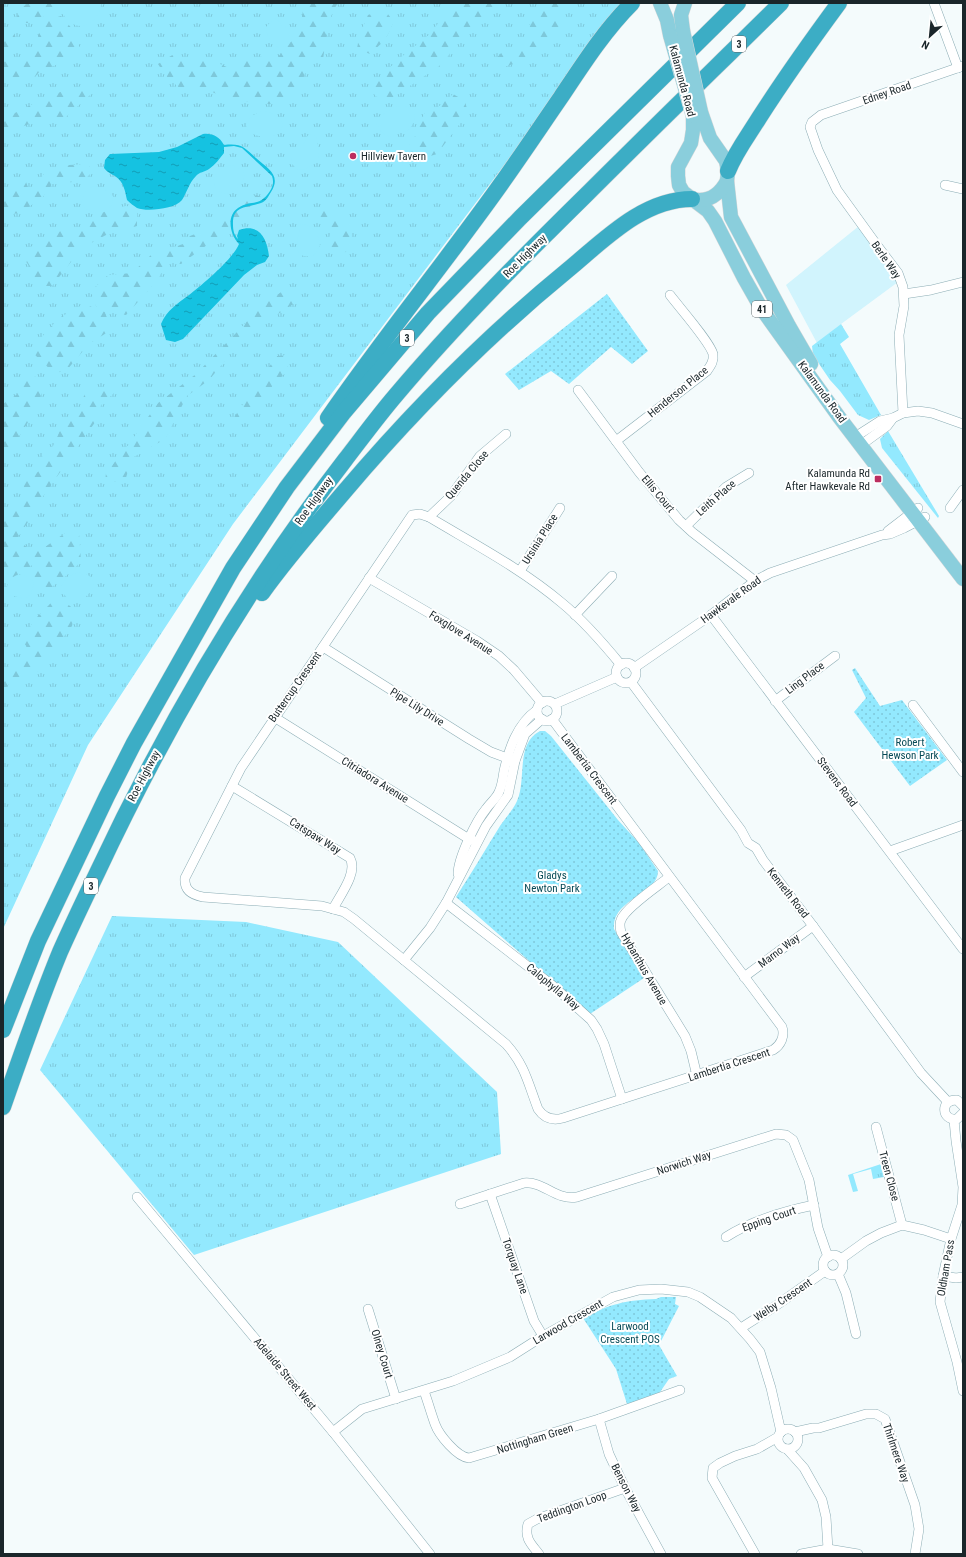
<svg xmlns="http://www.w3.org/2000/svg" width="966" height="1557" viewBox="0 0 966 1557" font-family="'Roboto Condensed',sans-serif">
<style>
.built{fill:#d1f4fd}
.grass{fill:url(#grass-tufts)}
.forest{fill:url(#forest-firs)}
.park{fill:url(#park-dots)}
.garden{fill:#93e9fe}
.water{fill:url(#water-ripples)}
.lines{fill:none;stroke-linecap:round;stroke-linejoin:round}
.minor-casing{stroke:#8cadb5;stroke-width:10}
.primary-casing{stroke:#d6d8d9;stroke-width:15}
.motorway-casing{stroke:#d6d8d9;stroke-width:17}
.minor{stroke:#fff;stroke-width:9}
.primary{stroke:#8acedc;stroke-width:14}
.motorway{stroke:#3cadc5;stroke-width:16}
.primary-bridge-casing{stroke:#d6d8d9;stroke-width:15;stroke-linecap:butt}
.primary-bridge{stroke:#8acedc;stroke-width:14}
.poi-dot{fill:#bc2e60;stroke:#fff;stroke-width:1.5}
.labels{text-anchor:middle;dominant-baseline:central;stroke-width:4;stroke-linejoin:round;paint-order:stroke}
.shield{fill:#fff;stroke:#5f676a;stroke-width:1}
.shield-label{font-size:10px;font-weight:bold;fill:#1a262a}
.street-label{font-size:11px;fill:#1a262a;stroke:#fff}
.poi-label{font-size:11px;fill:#1a262a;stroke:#fff;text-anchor:start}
.park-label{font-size:11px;fill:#084b57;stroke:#fff}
</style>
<defs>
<pattern id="grass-tufts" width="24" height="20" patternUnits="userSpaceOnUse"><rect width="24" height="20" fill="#93e9fe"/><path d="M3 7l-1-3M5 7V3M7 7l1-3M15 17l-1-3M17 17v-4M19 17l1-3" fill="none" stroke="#7ec8da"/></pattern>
<pattern id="forest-firs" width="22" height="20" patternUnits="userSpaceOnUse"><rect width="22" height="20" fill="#93e9fe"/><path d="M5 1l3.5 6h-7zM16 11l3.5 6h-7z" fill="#7ec8da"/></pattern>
<pattern id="park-dots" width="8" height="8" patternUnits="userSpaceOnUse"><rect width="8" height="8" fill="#93e9fe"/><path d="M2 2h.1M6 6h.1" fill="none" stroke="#7ec8da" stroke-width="1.8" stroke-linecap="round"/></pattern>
<pattern id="water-ripples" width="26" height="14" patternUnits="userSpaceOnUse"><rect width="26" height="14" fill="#15c2e1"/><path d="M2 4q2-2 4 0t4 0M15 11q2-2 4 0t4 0" fill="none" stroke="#129db7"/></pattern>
</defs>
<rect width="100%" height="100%" fill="#f4fbfc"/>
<path class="built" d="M859 226 898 282 841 324 817 343 786 285Z"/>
<g class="grass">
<path d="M3 3H619L620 12 233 524 88 745 3 929Z"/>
<path d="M841 324 849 337 840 344 881 415 869 420 858 415 840 391 830 380 813 355 812 346Z"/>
<path d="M888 431 939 516 938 518 882 448 880 439Z"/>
<path d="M112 916 246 922 338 942 497 1092 501 1154 194 1255 40 1070Z"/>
<path d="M881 1164 884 1177 873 1179 871 1169 853 1174 858 1191 853 1192 848 1175Z"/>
</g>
<g class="forest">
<path d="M30 3H64L56 12 28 23H16L19 8Z"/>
<path d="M304 3H338C327 18 326 41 323 60L309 61 300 88 287 104H261L227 98 202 88 183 91 165 75 158 64 174 54 185 60 206 58 229 68 244 56 254 59 263 56 271 59 278 57 300 31Z"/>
<path d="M458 3H498L469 28 442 64 388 101 375 96 372 87 395 62 430 34 452 5Z"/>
<path d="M546 3H567C564 8 557 16 561 22 562 24 563 26 564 28L537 55 507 66 499 67 495 63V60L502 52 523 44 527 39 532 16Z"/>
<path d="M384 9 394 22 385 40 370 54 357 49 359 37 368 15Z"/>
<path d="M61 16 74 31 81 52 64 62 40 71 35 77 19 80 3 79V61L12 63 23 60 36 49 41 22Z"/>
<path d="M13 27 16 42 3 60V29Z"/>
<path d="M83 86 91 94 66 117 29 124 3 135V119C30 106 53 91 83 86Z"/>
<path d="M453 94 465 101 468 113 437 154 410 162 403 158 404 149 413 141 425 112 438 107Z"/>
<path d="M88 164 93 171 83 181 52 184 43 197 20 213 3 215V200L15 181 26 182 30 193 46 171 69 165Z"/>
<path d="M256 195 269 200 239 226 207 245 181 264 167 262 157 281 126 315 100 310 105 312 111 330 89 344 66 371 54 373 34 354 39 340 59 318 84 304 97 309 91 291 108 275 132 273 151 255 183 244 190 236 210 228 231 208Z"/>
<path d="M126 206 137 208V226L106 235 82 248 52 286H36L32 270 22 256 36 242 67 228 83 229 96 213Z"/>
<path d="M329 210 348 221 354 245 343 254 326 251 331 231 315 212Z"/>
<path d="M284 290H294L295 303 237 341 224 362 209 380 187 396 165 439 132 458 125 481 105 482 106 473 129 444 158 403 196 374 238 331 260 307Z"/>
<path d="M288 355V370L246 413 237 428 233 426 235 416 258 382 277 356Z"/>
<path d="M23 372 41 379 44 388 32 416 11 449 3 456V404L19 393Z"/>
<path d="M104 388 115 392 101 405 98 418 42 498 34 513 18 537 28 549 45 547 65 533H79L81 561 72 571 48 590 34 583 31 572 34 564 9 580 3 581V514L13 502 27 499 23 484 40 470 43 453 54 445 60 430 72 414 80 407 85 393Z"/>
<path d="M55 599H61L75 610 72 626 33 677 12 679 3 692V673L10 664 30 651 21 639 36 618Z"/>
</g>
<g class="park">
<path d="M607 294 648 351 632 364 611 347 569 384 551 371 519 390 505 374Z"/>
<path d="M855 668 880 706 902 700 947 760 910 786 854 712 866 698 852 670Z"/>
<path d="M540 731H545L551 736 618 820 639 843 658 871C658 895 611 899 614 929L644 978 590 1014 456 897C471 874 485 850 500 826 505 818 513 810 517 801 527 779 515 744 540 731Z"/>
<path d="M661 1297H676L675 1304 679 1306 659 1345 677 1376 669 1379 658 1395 627 1404 616 1369 583 1318C610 1304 626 1300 656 1299Z"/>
</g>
<g class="garden">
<path d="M67 3H101C102 12 92 25 82 26 76 27 66 21 64 15 63 11 65 7 67 3Z"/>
<path d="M274 18 280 22 282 26 289 28 294 33C292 37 291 42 287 45 276 54 266 37 266 27Z"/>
<path d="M394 107C398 107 404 106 407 107 417 110 416 122 410 128 406 133 400 131 395 134 394 135 392 136 390 137 382 134 379 130 376 122L379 117Z"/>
<path d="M263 111 271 113 281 119C289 141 255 139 249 131 248 130 246 126 246 125 249 117 255 113 263 111Z"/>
<path d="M311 134 316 137C319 149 323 161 309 167 305 169 302 171 297 169L292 164 291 156 304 143 308 135Z"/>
<path d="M231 165 243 170 245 176C227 217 193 174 231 165Z"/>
<path d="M93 186C101 187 107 190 113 196 114 217 90 218 81 203L86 191Z"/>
<path d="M301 224C314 224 319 236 320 246L313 256C296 258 296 251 298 237 299 232 300 228 301 224Z"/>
<path d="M79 572 85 573 92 578C96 588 90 593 82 600 69 601 68 600 60 589 64 580 69 574 79 572Z"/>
<path d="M22 574 29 577 34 583 31 594 25 599 10 595 7 586C10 578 13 576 22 574Z"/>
</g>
<path class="water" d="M203 134C212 133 219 136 224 145 241 143 244 147 256 158 267 168 282 175 271 192 268 197 266 201 261 203 247 208 232 205 233 225 233 230 234 235 238 239L237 236 239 230C260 223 267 239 269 256L265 262 257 265 244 275 183 339 175 342 166 340 161 324C167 310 177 304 189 295 202 285 233 259 239 244 230 235 226 216 238 208 251 199 259 208 270 191 273 186 274 182 272 176L242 148 234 146 224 147V153C220 158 215 165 209 169 205 172 199 172 196 176 189 183 187 192 182 200 175 209 147 212 137 208 134 206 130 203 127 200 125 191 124 182 115 176 111 174 107 172 104 168L105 160 110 154 159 152 177 147Z"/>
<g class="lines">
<g class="minor-casing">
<g id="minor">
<path d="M934 3 958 68"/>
<path d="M945 185 963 189"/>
<path d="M904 294 931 290 963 282"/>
<path d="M578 390 639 472 679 520 692 532 755 581"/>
<path d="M903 413 899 335 904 306 903 287 898 273 876 244 837 190 818 150 810 127 812 122 821 115 963 66"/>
<path d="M855 437 880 421 893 418 903 413 918 411 932 413 963 424"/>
<path d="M616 441 707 371C711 365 714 361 713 354 710 342 679 307 670 295"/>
<path d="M861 445 887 426 893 418"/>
<path d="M950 508 963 490"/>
<path d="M429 517 451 496 480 456 506 434"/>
<path d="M686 526 726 487 749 473"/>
<path d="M888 531 918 508"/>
<path d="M520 571 560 508"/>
<path d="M369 578 477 641 499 656 514 670 542 703"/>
<path d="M575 615 612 576"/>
<path d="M711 615 963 949"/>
<path d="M323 647 469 739 491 752 515 761"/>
<circle cx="626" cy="673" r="10"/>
<path d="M634 668 711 615 755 581 770 573 882 535 890 534 904 528 925 517"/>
<path d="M631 682 741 830 748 843 756 848 763 860 813 926 921 1073 948 1102"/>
<path d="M775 701 835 656"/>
<circle cx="547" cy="711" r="10"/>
<path d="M555 704 617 677"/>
<path d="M913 705 963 772"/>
<path d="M274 717 469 839 477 842"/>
<path d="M552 719 782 1027C785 1036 781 1045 773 1050L563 1118C552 1121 544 1118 538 1109 528 1083 525 1065 506 1044L354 919 344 912 322 906 203 897C192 895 184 890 185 878L241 768 412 515 420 514 429 517C474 544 522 569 562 603 584 621 603 643 621 665"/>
<path d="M232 786 350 858C358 873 340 895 333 909"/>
<path d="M890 851 963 825"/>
<path d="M458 874C458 858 476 821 486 809 490 803 496 799 499 792 502 786 503 778 504 771 509 749 517 724 537 710"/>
<path d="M669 877C658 886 625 908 621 920 619 924 620 928 621 932L685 1036 691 1051 697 1076"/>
<path d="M446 903 552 985 591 1020 597 1029 604 1044 622 1099"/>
<path d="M404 960 430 928 446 903 486 826 508 795 515 761 525 734 542 719"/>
<path d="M744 977 813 926"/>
<path d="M963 1106 957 1100C940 1099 941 1121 957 1119L963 1113"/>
<path d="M954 1120 956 1141 963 1187 962 1205 951 1239 943 1276 940 1302 957 1362 963 1391"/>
<path d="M876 1127 902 1225"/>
<path d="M490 1194 534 1321 543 1336"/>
<path d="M137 1197 333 1432 430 1554"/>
<path d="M460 1204 524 1183C544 1181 556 1201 577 1197L776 1134 786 1135 793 1140 809 1180 818 1228 828 1257"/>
<path d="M726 1237C751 1221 785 1211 814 1205"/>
<circle cx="833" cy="1265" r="10"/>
<path d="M841 1259 866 1241 881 1233 902 1225 924 1230 951 1239"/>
<path d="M838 1274 846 1293 856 1334"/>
<path d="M943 1276 956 1278 963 1277"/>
<path d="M368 1309 396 1399"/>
<path d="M741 1328 777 1305 825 1271"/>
<path d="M424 1391C428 1402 431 1413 435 1424 439 1435 457 1457 469 1458L599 1419 680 1390"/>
<path d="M599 1419 609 1454 625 1488 661 1554"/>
<circle cx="788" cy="1439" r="10"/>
<path d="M333 1432 362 1409 453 1381 510 1357 543 1336 613 1297 639 1290 661 1289 688 1292 700 1297 731 1318 750 1339 760 1352 771 1388 781 1432"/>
<path d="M795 1432 813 1428H819L866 1414H876L885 1419 915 1505 919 1529 915 1554"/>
<path d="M787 1449 804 1468 822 1500 826 1517 828 1549"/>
<path d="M539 1554C531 1544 524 1538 528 1524L537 1519 625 1488"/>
<path d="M755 1554 712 1478 713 1468 720 1463 735 1456 757 1449 778 1437"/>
<path d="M801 1554 828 1549 858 1554"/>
</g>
</g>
<g class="primary-casing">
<g id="primary">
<path d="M660 3 667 20 670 35"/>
<path d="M683 31 681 15 685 3"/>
<path d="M701 112 710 138 726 161 728 171 727 181 731 217 789 326 811 364"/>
<path d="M693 116V130L691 143 678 167V176L679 185 683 192 708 211 715 221 744 278 761 308 839 417 963 579"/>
<path d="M692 199C708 203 720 194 727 181"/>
</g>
</g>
<g class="motorway-casing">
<g id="motorway">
<path d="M728 171C736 151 748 136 759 118 784 79 811 41 839 3"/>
<path d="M328 418C383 338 445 263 501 184 521 156 541 126 561 97 583 64 604 31 632 3"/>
<path d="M262 593C287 558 316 525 344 492 412 412 487 336 569 269 604 240 643 199 692 199"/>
<path d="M3 1030 38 941 107 796 134 743 233 568 287 487 344 412 428 313 520 218 738 3"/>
<path d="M3 1107C21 1055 39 1003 60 952 72 925 85 898 98 871 166 726 247 587 345 460 362 438 378 416 396 395 455 325 520 260 585 196 650 131 716 67 781 3"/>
</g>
</g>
<use href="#minor" class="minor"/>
<use href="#primary" class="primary"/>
<use href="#motorway" class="motorway"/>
<g class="primary-bridge-casing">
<g id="primary-bridge">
<path d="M683 31 701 112"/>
<path d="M670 35 693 116"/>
</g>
</g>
<use href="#primary-bridge" class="primary-bridge"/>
</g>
<g class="poi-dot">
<circle cx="353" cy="156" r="4"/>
<rect x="874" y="475" width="8" height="8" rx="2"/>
</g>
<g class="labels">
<g class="shield">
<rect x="732" y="36" width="14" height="16" rx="3"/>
<rect x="752" y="301" width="20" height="16" rx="3"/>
<rect x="400" y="330" width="14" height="16" rx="3"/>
<rect x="84" y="878" width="14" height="16" rx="3"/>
</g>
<g class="shield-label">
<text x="739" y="44">3</text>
<text x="762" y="309">41</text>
<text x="407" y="338">3</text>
<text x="91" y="886">3</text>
</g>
<g class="street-label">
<text transform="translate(682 81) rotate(75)">Kalamunda Road</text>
<text transform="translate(887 93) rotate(-19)">Edney Road</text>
<text transform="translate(525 256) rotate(-45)">Roe Highway</text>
<text transform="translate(886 260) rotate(55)">Berle Way</text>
<text transform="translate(678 392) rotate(-39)">Henderson Place</text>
<text transform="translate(822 392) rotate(54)">Kalamunda Road</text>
<text transform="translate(467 475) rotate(-50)">Quenda Close</text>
<text transform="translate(658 494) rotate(50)">Ellis Court</text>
<text transform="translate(716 498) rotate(-41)">Leith Place</text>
<text transform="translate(314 501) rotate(-54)">Roe Highway</text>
<text transform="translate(540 539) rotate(-58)">Ursinia Place</text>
<text transform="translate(731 600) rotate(-36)">Hawkevale Road</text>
<text transform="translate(461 633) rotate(32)">Foxglove Avenue</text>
<text transform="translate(805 678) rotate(-37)">Ling Place</text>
<text transform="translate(295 687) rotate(-55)">Buttercup Crescent</text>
<text transform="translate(417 707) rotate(32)">Pipe Lily Drive</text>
<text transform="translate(589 769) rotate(53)">Lambertia Crescent</text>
<text transform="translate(144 776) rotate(-62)">Roe Highway</text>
<text transform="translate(375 780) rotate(32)">Citriadora Avenue</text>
<text transform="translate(837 782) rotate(53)">Stevens Road</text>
<text transform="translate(315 836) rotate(32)">Catspaw Way</text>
<text transform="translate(788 893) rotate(52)">Kenneth Road</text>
<text transform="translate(779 951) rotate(-37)">Marno Way</text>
<text transform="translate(644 969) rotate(60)">Hybanthus Avenue</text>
<text transform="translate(553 987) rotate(40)">Calophylla Way</text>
<text transform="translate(729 1065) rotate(-18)">Lambertia Crescent</text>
<text transform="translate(684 1163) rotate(-18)">Norwich Way</text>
<text transform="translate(889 1176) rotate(75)">Treen Close</text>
<text transform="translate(769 1219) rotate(-19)">Epping Court</text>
<text transform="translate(515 1266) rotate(71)">Torquay Lane</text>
<text transform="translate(946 1268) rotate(-80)">Oldham Pass</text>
<text transform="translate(783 1300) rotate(-34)">Welby Crescent</text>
<text transform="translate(568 1322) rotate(-30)">Larwood Crescent</text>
<text transform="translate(382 1354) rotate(73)">Olney Court</text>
<text transform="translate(285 1374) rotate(50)">Adelaide Street West</text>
<text transform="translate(535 1439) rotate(-17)">Nottingham Green</text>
<text transform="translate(896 1453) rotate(71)">Thirlmere Way</text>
<text transform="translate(626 1488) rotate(63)">Benson Way</text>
<text transform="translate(572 1507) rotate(-20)">Teddington Loop</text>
</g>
<g class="poi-label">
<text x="361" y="156">Hillview Tavern</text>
<text x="870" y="473" text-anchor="end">Kalamunda Rd<tspan x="870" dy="13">After Hawkevale Rd</tspan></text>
</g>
<g class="park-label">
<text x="910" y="742">Robert<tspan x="910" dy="13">Hewson Park</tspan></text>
<text x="552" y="875">Gladys<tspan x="552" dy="13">Newton Park</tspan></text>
<text x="630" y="1326">Larwood<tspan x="630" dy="13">Crescent POS</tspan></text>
</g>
</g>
<rect width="966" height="1557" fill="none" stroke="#1a262a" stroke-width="8"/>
<g transform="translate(930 36) rotate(207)" stroke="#ffffff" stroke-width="3" paint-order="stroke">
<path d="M0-3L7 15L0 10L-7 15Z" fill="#1a262a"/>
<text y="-6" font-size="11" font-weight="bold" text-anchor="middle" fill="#1a262a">N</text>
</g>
</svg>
